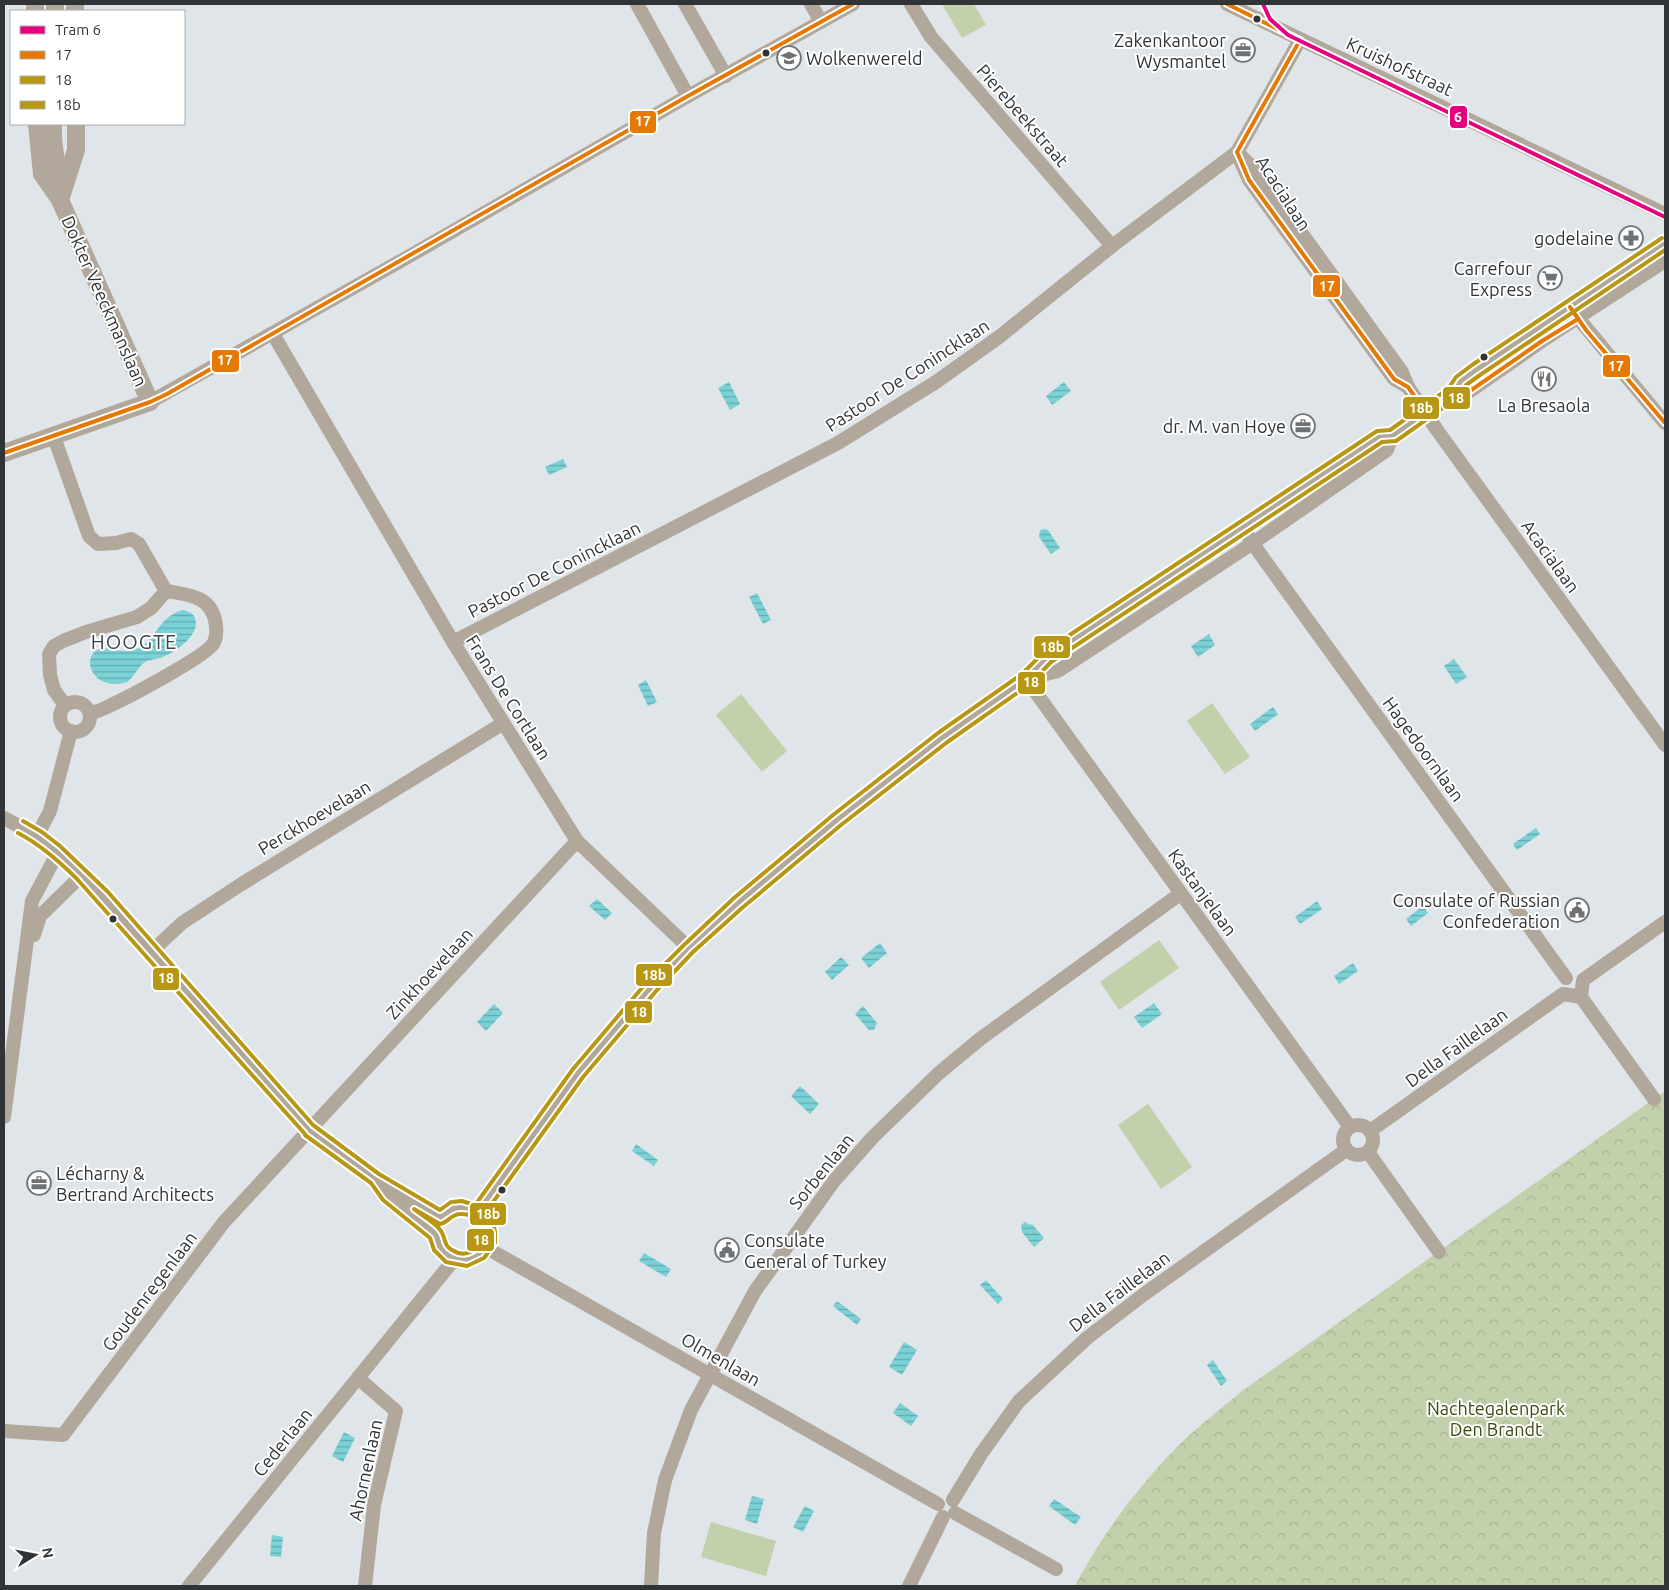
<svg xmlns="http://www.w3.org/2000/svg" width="1669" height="1590" viewBox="0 0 1669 1590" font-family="Ubuntu,sans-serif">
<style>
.park{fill:url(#park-crowns)}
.pitch{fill:#c2d0ab}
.water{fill:url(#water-rules)}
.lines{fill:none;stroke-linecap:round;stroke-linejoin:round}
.minor{stroke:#b2a79b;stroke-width:14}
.tertiary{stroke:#b2a79b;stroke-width:18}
.bus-1-casing{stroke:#fff;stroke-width:8}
.bus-2-casing{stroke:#fff;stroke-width:8}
.bus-3-casing{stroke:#fff;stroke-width:8}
.bus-1{stroke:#e57903;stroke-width:4}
.bus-2{stroke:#b79713;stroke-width:4}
.bus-3{stroke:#b79713;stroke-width:4}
.tram-1-casing{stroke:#fff;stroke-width:8}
.tram-1{stroke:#e6007e;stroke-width:4}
.bus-dot{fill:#303437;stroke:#fff;stroke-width:2}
.labels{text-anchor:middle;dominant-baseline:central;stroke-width:4;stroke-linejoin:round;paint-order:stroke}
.poi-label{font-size:18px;fill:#303437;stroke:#fff;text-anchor:end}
.street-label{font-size:18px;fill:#303437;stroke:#fff}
.park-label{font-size:18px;fill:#3b490e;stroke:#fff}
.quarter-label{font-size:20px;letter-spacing:1px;fill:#3d444b;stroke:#fff}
.line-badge{stroke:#fff;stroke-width:2}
.badge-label{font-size:14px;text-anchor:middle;font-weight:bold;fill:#fff}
</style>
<defs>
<pattern id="park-crowns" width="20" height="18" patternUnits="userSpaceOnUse" patternTransform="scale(1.25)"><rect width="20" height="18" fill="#c2d0ab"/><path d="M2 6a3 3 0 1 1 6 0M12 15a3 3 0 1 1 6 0" fill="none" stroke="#a7b394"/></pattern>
<pattern id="water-rules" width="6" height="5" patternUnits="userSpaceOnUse" patternTransform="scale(1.25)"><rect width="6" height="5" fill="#7ad1d6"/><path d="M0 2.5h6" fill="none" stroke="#64aaae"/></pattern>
</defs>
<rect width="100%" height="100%" fill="#e0e5e9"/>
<path class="park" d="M1665 1091V1586H1075C1102 1534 1139 1485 1181 1443 1200 1425 1222 1408 1242 1391Z"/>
<g class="pitch">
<path d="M942 4H974L986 25 962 38Z"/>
<path d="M741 694 787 751 762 772 716 715Z"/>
<path d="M1212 703 1250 757 1225 774 1187 721Z"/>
<path d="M1159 940 1179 968 1119 1010 1100 982Z"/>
<path d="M1148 1104 1192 1167 1161 1189 1118 1125Z"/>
<path d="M711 1522 776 1541 766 1576 701 1557Z"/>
</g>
<g class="water">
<path d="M729 382 740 404 730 410 718 388Z"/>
<path d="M1064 382 1071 391 1052 405 1046 396Z"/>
<path d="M563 459 567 467 549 475 545 467Z"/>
<path d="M1043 529 1048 530 1060 548 1051 554 1039 537 1040 531Z"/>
<path d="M757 593 771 620 763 624 749 597Z"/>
<path d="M183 610C188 611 193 613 195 618 201 635 176 651 163 657 158 659 150 659 145 662 138 667 134 677 127 682 123 683 119 684 116 684 83 684 81 642 112 649 157 660 150 618 183 610Z"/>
<path d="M1209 634 1215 645 1198 657 1191 646Z"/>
<path d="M1454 659 1467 677 1456 684 1444 666Z"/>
<path d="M646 680 657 702 648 706 638 685Z"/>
<path d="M1273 707 1278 714 1255 731 1250 724Z"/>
<path d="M1536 828 1540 834 1517 850 1513 844Z"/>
<path d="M597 899 612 913 605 920 589 906Z"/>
<path d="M1317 901 1322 909 1300 924 1295 917Z"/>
<path d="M1423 906 1428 913 1411 926 1406 919Z"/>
<path d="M880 943 887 953 869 968 861 958Z"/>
<path d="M841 957 849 965 832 980 825 972Z"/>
<path d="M1353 963 1358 971 1339 984 1334 976Z"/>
<path d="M1154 1003 1162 1014 1142 1028 1134 1017Z"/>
<path d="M494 1004 503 1013 486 1031 477 1022Z"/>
<path d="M863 1006 877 1023 874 1030H869L855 1014Z"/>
<path d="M800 1086 819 1104 810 1114 791 1096Z"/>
<path d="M636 1144 658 1160 654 1166 632 1151Z"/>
<path d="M1025 1222 1030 1225 1032 1224 1044 1238 1034 1247 1022 1232 1021 1225Z"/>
<path d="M644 1253 671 1269 666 1277 639 1261Z"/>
<path d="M986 1280 1003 1299 998 1304 980 1285Z"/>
<path d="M837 1301 861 1319 857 1325 833 1306Z"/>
<path d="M904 1342 917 1350 902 1375 889 1367Z"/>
<path d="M1213 1360 1227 1381 1221 1386 1207 1365Z"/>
<path d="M900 1403 918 1416 911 1426 893 1413Z"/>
<path d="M344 1432 355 1438 343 1462 332 1456Z"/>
<path d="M752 1496 764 1499 757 1524 745 1520Z"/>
<path d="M1054 1499 1081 1517 1075 1525 1049 1506Z"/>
<path d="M805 1506 814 1511 803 1532 793 1527Z"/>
<path d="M272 1535 283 1537 281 1557 270 1556Z"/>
</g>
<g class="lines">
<g class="minor">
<path d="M637 4 688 96"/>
<path d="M685 4 726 76"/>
<path d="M811 4 821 22"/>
<path d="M911 4 931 37 1112 246"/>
<path d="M1227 4 1665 214"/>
<path d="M1237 152 1258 173 1402 372 1408 387 1437 430 1665 745"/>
<path d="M1240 160 1249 180 1394 379 1408 387"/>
<path d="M1573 312 1665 423"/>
<path d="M273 334 453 642 577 841 689 948"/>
<path d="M1453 393 1470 391 1542 341 1665 261"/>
<path d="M150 402 406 258 688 96 853 4"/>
<path d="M54 437 89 536 98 544 116 543 131 539 139 544 166 591"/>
<path d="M1243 528 1258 551 1566 978"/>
<path d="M453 642 838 443 936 382 999 337 1112 246 1237 152 1300 40"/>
<path d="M1026 679 1350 1127"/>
<path d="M1027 679 1058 671 1253 543 1387 450 1392 436"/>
<circle cx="75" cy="717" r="15"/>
<path d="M65 705 54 690 50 675 49 654 54 646 63 641 86 632 137 617 151 608 166 591"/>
<path d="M90 714C97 711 104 709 111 705 127 698 206 656 213 644 216 640 217 631 216 626 213 596 190 595 166 591"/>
<path d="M4 818 37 836 58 852 82 875 309 1130 376 1179 441 1218"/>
<path d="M37 836 50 811 71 731"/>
<path d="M34 935 40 916 82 875"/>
<path d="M151 952 182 923 240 885 502 724"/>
<path d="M1581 997 1654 1099"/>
<path d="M4 1117 32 901 58 852"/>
<circle cx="1358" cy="1140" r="15"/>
<path d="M1370 1131 1563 994 1581 997 1583 980 1665 922"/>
<path d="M1368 1152 1439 1252"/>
<path d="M381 1188 387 1196 436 1234"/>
<circle cx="462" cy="1234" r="27"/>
<path d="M478 1212 578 1073 652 986 689 948 738 903 837 820 942 738 1026 679 1047 657 1380 436H1392L1453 393 1461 381 1476 370 1665 243"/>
<path d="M485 1247 938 1504"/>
<path d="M358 1378 396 1411 374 1505 365 1586"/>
<path d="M4 1431 63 1435 224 1222 577 841"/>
<path d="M953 1500 981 1454 1019 1401 1087 1338 1143 1295 1346 1150"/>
<path d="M955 1513 1056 1569"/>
<path d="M189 1586 452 1262 461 1261"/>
<path d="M651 1586 654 1533 665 1480 691 1410 755 1291 834 1181 873 1137 939 1073 980 1039 1180 894"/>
<path d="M909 1586 943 1517"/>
</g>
<g class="tertiary">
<path d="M35 4V11"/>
<path d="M75 4V11"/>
<path d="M55 11V4"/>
<path d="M53 124V139L60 193"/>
<path d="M60 200 76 150V124"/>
<path d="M4 453 150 402 60 200 42 174 37 124"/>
</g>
<g class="bus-1-casing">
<g id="bus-1">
<path d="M1227 4 1300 40"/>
<path d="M1237 152 1249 180 1394 379 1408 387 1426 413"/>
<path d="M1237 152 1300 40"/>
<path d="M1570 307 1586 330 1665 423"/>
<path d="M1426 413 1453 393 1470 391 1542 341 1578 319"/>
<path d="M4 453 150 402 167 394 688 96 853 4"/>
</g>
</g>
<g class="bus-2-casing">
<g id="bus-2">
<path d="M23 821 42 832 60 846 108 892 313 1125 379 1174"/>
<path d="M18 833C41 845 59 861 77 879L305 1134"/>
<path d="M305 1135 371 1183"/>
<path d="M414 1209 440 1224C448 1223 451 1214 460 1214 499 1213 481 1268 452 1250 443 1245 446 1238 441 1231 437 1224 421 1215 414 1209Z"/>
<path d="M483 1216 583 1077 657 990 693 952 742 908 841 825 946 743 1030 684 1051 662 1382 442 1396 441 1457 398 1466 385 1480 375 1665 250"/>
</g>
</g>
<g class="bus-3-casing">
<g id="bus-3">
<path d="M305 1135 371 1183 383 1200 430 1238 434 1250 446 1262 467 1266 484 1258 495 1243V1232L493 1221 483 1208 462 1201 451 1202 440 1210 379 1174 313 1125"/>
<path d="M473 1208 573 1069 647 982 685 944 734 898 833 815 938 733 1022 674 1044 652 1377 431 1390 430 1448 389 1456 377 1472 365 1662 238"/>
</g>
</g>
<use href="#bus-1" class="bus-1"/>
<use href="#bus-2" class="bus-2"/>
<use href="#bus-3" class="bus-3"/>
<g class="tram-1-casing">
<path id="tram-1" d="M1263 4 1270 19 1288 35 1665 217"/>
</g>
<use href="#tram-1" class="tram-1"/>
</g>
<defs>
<g id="office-ring" transform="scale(1.25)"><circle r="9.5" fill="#fff" stroke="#6e7275" stroke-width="1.5"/><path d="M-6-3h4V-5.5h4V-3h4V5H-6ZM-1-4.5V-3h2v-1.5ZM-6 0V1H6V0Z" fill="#6e7275"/></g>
<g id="school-ring" transform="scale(1.25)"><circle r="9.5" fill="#fff" stroke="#6e7275" stroke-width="1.5"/><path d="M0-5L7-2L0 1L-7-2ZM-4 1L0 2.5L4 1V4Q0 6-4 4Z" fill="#6e7275"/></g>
<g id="pharmacy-ring" transform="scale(1.25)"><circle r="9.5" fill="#fff" stroke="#6e7275" stroke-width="1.5"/><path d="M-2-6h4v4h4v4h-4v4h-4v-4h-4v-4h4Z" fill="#6e7275"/></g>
<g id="supermarket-ring" transform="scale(1.25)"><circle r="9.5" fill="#fff" stroke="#6e7275" stroke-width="1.5"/><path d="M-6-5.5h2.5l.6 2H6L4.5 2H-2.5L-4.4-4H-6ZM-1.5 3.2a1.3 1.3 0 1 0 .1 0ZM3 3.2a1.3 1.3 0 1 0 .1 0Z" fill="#6e7275"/></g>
<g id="restaurant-ring" transform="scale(1.25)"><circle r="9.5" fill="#fff" stroke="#6e7275" stroke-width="1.5"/><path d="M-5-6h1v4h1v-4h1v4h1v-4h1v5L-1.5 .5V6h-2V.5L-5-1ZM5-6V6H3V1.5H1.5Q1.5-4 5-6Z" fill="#6e7275"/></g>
<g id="civic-ring" transform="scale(1.25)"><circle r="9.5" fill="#fff" stroke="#6e7275" stroke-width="1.5"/><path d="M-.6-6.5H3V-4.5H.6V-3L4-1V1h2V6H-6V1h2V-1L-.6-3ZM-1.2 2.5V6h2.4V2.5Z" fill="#6e7275"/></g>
</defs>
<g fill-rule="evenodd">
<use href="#office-ring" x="1243" y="50"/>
<use href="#school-ring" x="789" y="58"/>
<use href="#pharmacy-ring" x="1631" y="238"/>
<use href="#supermarket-ring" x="1550" y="278"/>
<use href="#restaurant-ring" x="1544" y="379"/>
<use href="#office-ring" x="1303" y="426"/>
<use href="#civic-ring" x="1577" y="910"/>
<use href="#office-ring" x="39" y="1183"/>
<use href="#civic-ring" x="727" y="1250"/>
</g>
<g class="bus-dot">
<circle cx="1257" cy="19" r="4.5"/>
<circle cx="766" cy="53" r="4.5"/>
<circle cx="1484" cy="357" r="4.5"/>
<circle cx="113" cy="919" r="4.5"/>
<circle cx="502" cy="1190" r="4.5"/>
</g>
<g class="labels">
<g class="poi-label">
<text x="1226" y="40">Zakenkantoor<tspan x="1226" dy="21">Wysmantel</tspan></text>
<text x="806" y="58" text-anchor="start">Wolkenwereld</text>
<text x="1614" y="238">godelaine</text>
<text x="1532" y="268">Carrefour<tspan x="1532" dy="21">Express</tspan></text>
<text x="1544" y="405" text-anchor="middle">La Bresaola</text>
<text x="1286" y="426">dr. M. van Hoye</text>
<text x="1560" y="900">Consulate of Russian<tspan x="1560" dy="21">Confederation</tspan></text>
<text x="56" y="1173" text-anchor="start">Lécharny &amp;<tspan x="56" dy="21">Bertrand Architects</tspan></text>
<text x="744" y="1240" text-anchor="start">Consulate<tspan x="744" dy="21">General of Turkey</tspan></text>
</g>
<g class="street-label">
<text transform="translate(1400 66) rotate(25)">Kruishofstraat</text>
<text transform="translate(1023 115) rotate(49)">Pierebeekstraat</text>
<text transform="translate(1284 193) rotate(57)">Acacialaan</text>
<text transform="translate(105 301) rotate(66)">Dokter Veeckmanslaan</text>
<text transform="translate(907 375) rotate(-33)">Pastoor De Conincklaan</text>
<text transform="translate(1551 556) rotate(54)">Acacialaan</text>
<text transform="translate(554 569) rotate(-27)">Pastoor De Conincklaan</text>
<text transform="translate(509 697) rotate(58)">Frans De Cortlaan</text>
<text transform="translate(1424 749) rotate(54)">Hagedoornlaan</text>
<text transform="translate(314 817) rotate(-31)">Perckhoevelaan</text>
<text transform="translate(1203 892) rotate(54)">Kastanjelaan</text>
<text transform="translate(429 973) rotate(-47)">Zinkhoevelaan</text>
<text transform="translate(1456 1047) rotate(-36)">Della Faillelaan</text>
<text transform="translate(821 1171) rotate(-51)">Sorbenlaan</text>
<text transform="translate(149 1291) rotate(-53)">Goudenregenlaan</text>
<text transform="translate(1119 1291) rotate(-37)">Della Faillelaan</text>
<text transform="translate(721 1359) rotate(30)">Olmenlaan</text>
<text transform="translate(282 1442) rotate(-51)">Cederlaan</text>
<text transform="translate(365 1470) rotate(-78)">Ahornenlaan</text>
</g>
<g class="park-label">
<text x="1496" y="1408">Nachtegalenpark<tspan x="1496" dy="21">Den Brandt</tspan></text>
</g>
<g class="quarter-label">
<text x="134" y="641">HOOGTE</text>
</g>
</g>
<g class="line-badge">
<rect x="1449" y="105" width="19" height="24" rx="5" fill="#e6007e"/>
<rect x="629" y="110" width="28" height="24" rx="5" fill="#e57903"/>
<rect x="1312" y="274" width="29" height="24" rx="5" fill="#e57903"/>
<rect x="211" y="349" width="29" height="24" rx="5" fill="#e57903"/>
<rect x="1602" y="354" width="29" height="24" rx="5" fill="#e57903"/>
<rect x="1442" y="386" width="29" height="24" rx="5" fill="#b79713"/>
<rect x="1402" y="396" width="38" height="24" rx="5" fill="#b79713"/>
<rect x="1033" y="635" width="38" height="24" rx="5" fill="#b79713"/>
<rect x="1017" y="671" width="29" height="24" rx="5" fill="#b79713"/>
<rect x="635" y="963" width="38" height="24" rx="5" fill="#b79713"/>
<rect x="152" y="967" width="28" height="24" rx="5" fill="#b79713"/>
<rect x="624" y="1000" width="29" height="24" rx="5" fill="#b79713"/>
<rect x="469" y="1202" width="38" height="24" rx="5" fill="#b79713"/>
<rect x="466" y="1228" width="29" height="24" rx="5" fill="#b79713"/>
</g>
<g class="badge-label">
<text x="1458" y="122">6</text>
<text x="643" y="126">17</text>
<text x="1327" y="291">17</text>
<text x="225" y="365">17</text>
<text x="1616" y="371">17</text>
<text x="1456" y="403">18</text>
<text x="1421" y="413">18b</text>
<text x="1052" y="652">18b</text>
<text x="1031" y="687">18</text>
<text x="654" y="980">18b</text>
<text x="166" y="983">18</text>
<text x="639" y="1017">18</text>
<text x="488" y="1219">18b</text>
<text x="481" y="1245">18</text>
</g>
<rect width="1669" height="1590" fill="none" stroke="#303437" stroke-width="10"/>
<rect x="10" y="10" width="175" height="115" fill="#ffffff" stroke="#acaeaf"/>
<rect x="20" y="26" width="25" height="8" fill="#e6007e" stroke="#acaeaf"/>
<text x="55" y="35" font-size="15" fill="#303437">Tram 6</text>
<rect x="20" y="51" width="25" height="8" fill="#e57903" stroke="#acaeaf"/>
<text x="55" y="60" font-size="15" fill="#303437">17</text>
<rect x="20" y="76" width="25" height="8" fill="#b79713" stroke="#acaeaf"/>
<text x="55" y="85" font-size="15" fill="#303437">18</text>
<rect x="20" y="101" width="25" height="8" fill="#b79713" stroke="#acaeaf"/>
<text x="55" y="110" font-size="15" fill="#303437">18b</text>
<g transform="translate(35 1555) rotate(80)" stroke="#ffffff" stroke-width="4" paint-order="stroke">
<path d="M0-4L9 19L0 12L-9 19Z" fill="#303437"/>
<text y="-8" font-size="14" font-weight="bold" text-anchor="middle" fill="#303437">N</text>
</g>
</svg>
